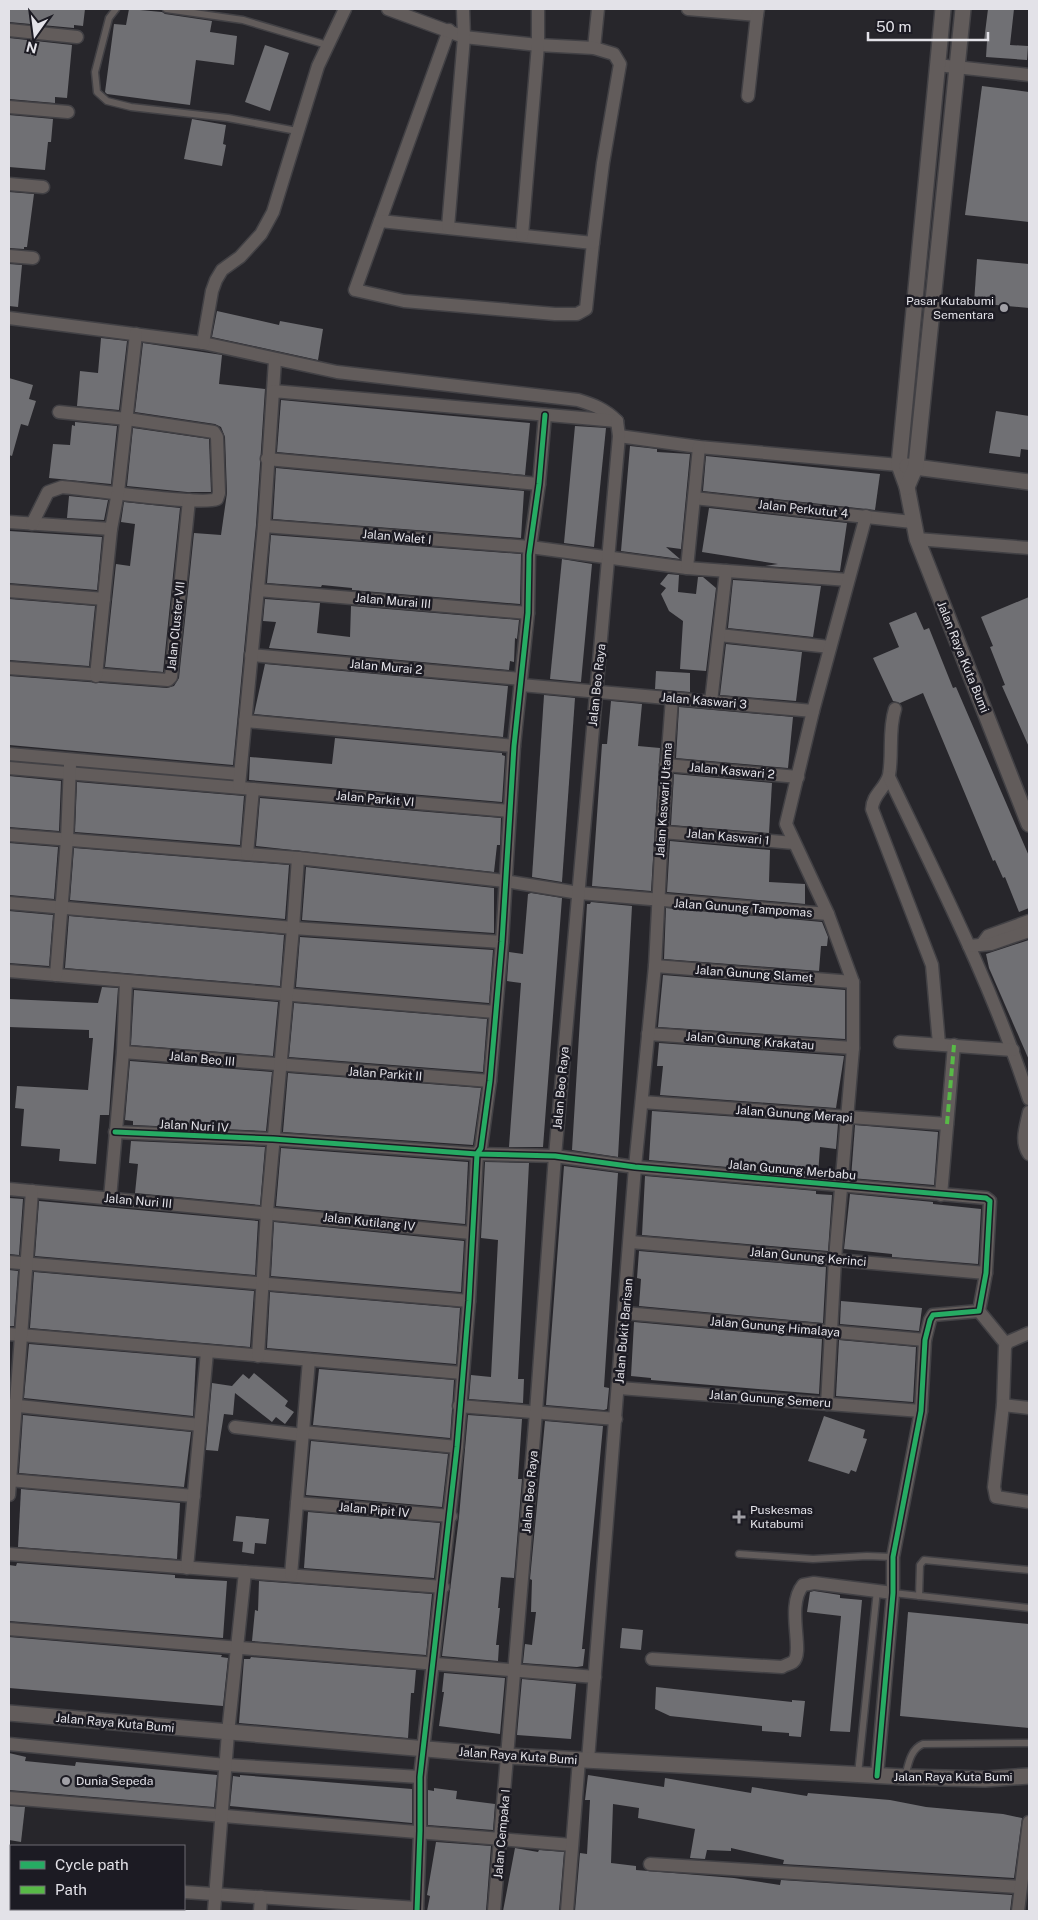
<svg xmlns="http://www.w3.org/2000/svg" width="1038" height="1920" viewBox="0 0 1038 1920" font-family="'Public Sans',sans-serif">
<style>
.building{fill:#707074}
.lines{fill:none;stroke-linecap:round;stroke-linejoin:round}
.service-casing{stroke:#424145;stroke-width:9}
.minor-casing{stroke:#424145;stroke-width:15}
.tertiary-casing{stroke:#424145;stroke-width:18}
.service{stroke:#625c5b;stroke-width:6}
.minor{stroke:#625c5b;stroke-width:12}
.tertiary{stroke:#625c5b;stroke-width:15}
.quiet{stroke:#58b947;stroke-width:4;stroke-dasharray:8 4;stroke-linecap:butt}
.cycleway-casing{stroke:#1c1b23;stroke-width:8}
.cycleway{stroke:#26ab63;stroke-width:5}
.poi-dot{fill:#a1a0a6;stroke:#1c1b23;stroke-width:2}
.labels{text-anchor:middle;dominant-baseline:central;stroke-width:5;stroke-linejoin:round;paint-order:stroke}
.poi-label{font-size:12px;fill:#e3e2e8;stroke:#1c1b23;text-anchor:start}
.street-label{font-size:12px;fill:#e3e2e8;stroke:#1c1b23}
</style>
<rect width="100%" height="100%" fill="#27262b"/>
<g class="building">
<path d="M9 9H85L83 26 74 25V28L9 22Z"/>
<path d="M129 9 162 12 165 14 212 21 210 32 237 36 234 65 196 60 190 105 107 94 105 92 114 24 126 25Z"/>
<path d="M988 9H1014L1010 45 1028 46 1027 60 986 57 987 41H984Z"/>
<path d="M9 38 72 45 67 98 55 97V103L9 99Z"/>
<path d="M265 45 289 53 270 111 245 102Z"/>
<path d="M982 86 1029 92V222L965 215Z"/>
<path d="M9 115 53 119 51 142H48L45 170 9 167Z"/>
<path d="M192 119 226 125 223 144 226 145 222 166 184 159Z"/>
<path d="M9 192 34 194 27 247H24V249L9 248Z"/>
<path d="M977 259 1029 264V308L974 303Z"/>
<path d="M9 264 22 265 18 307 9 306Z"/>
<path d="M217 311 279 325 280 321 323 329 318 360 212 337Z"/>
<path d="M101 338 127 341 119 410 77 406 80 371 98 373Z"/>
<path d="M143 343 222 355 219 384 265 389 256 525 233 765 9 745V676L167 688 174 686 179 678 194 533 221 535 227 493 225 437 221 427 215 424 135 412Z"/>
<path d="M9 378 33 385 29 399 36 401 28 426 21 424 12 456 9 455Z"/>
<path d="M281 400 530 423 525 475 277 452Z"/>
<path d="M996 411 1029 416V450L1021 449 1020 457 989 453Z"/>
<path d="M75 422 117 426 111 484 49 478 53 444 70 445 72 425 75 426Z"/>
<path d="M575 426 606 428 594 547 564 543Z"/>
<path d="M133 428 209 439 211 492H187L127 486Z"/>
<path d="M630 446 657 449V452L690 454 681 549 666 547 680 559 621 551Z"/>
<path d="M706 456 880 474 875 510 703 491Z"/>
<path d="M276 468 524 491 521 538 273 519Z"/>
<path d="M69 496 108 500 104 520 67 518Z"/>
<path d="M124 502 180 508 163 672 105 667 116 564 130 566 135 524 121 522Z"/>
<path d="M709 508 847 523 840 571 765 566 778 564 702 552Z"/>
<path d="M9 531 102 537 97 590 9 583Z"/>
<path d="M271 535 521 554 520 604 352 590V588L322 585 321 587 267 583Z"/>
<path d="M562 559 592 564 581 682 550 679Z"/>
<path d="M668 574 679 575 678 592 696 594 698 577H703L716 588 706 671 680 669 683 621 669 611 661 594 666 588 660 584Z"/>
<path d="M733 580 821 586 813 637 728 628Z"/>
<path d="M1029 597V747L1002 686 1005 685 990 647 993 646 981 617Z"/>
<path d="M9 599 95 606 89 666 9 660Z"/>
<path d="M265 599 320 603 317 633 350 637 351 606 519 620 517 639 515 638 514 662 510 661 509 670 269 648 276 622 263 621Z"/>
<path d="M916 612 924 630 929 628 953 688 956 687 1029 856V908L1019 912 1005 877 1003 878 995 860 993 861 923 693 900 703 893 701 873 658 899 647 889 623Z"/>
<path d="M726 644 802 652 796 701 720 695Z"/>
<path d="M265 664 508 686 503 737 254 714Z"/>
<path d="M656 671 690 673V692L655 689Z"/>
<path d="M544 695 575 698 562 882 532 877Z"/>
<path d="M611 701 642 704 638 746 660 748 651 891 592 886 602 744H607Z"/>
<path d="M679 707 793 717 788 768 676 758Z"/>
<path d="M335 738 502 753V755L505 756 502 802 249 780 250 757 332 764Z"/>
<path d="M674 774 772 783 769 833 671 825Z"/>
<path d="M9 776 61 781 59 831 9 827Z"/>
<path d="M77 782 244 796 240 845 75 832Z"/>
<path d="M260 798 501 818 500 845H497L494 872 256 846Z"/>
<path d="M670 841 770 850 769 882 805 884V904L667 892Z"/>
<path d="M9 843 58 847 54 899 9 895Z"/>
<path d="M74 848 289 865 285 919 70 900Z"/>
<path d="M306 867 494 888V933L302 920Z"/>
<path d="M531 893 562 898 543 1147H509L521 983 507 981 509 952 523 954 528 894Z"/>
<path d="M591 902 632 906 618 1157 572 1150 587 904H590Z"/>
<path d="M666 908 822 922 828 937 827 946H821L819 971 664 959Z"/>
<path d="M9 911 53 915 49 966 9 963Z"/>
<path d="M69 916 284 935 280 986 65 968Z"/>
<path d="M300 937 493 950 489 1003 296 987Z"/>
<path d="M1029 940V1060L989 968 986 954Z"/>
<path d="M663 975 845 990V1039L658 1027Z"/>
<path d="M102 987 118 988 109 1115H100L96 1164 59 1161 60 1149 21 1146 24 1109 15 1108 17 1086 88 1090 93 1038H89V1030L9 1027V999L98 1003Z"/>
<path d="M134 990 278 1002 273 1056 131 1045Z"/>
<path d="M294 1003 487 1019 483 1072 289 1057Z"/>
<path d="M659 1043 844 1056 836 1108 660 1095 663 1066H657Z"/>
<path d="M130 1061 272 1072 266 1131 133 1125V1121L125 1120Z"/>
<path d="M288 1073 481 1088 473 1145 283 1132Z"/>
<path d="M652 1111 838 1124 836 1149 820 1147 818 1175 649 1160Z"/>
<path d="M855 1125 938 1132 934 1185 851 1178Z"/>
<path d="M131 1141 265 1147 260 1205 135 1193 138 1164 129 1163Z"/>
<path d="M281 1148 468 1162 465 1224 276 1206Z"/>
<path d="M485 1162 529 1163 518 1379H524L523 1403 469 1399 471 1375 491 1377 498 1240 481 1238Z"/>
<path d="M564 1166 618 1173 604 1387 609 1388 607 1409 604 1410 546 1405Z"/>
<path d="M645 1176 816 1191V1194L832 1195 828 1251 642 1235Z"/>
<path d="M850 1194 933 1202V1204L981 1209 978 1264 892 1257V1254L844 1249Z"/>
<path d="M9 1198 23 1199 19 1255 9 1254Z"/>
<path d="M39 1201 258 1221 255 1275 35 1256Z"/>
<path d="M274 1222 464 1241 461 1292 271 1276Z"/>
<path d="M639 1251 826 1267 823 1323 639 1306 641 1279 637 1278Z"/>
<path d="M9 1270 18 1271 14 1326H9Z"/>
<path d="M34 1272 254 1291 250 1347 30 1328Z"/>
<path d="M270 1292 460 1308 456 1364 267 1348Z"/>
<path d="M841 1301 922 1308 919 1331 840 1324Z"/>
<path d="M634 1322 822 1339 819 1394 651 1380V1378L631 1376Z"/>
<path d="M839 1340 916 1347 913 1402 836 1396Z"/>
<path d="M29 1344 196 1358 193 1416 24 1398Z"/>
<path d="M319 1369 454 1380 450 1438 313 1425Z"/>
<path d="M254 1373 288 1401 285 1406 294 1412 285 1424 276 1417 272 1422 235 1393 233 1415 224 1414 218 1451 206 1450 212 1383 232 1386 243 1374 249 1379Z"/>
<path d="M23 1415 191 1432 184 1487 19 1473Z"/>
<path d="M468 1415 522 1419 518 1479H522L514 1578 501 1577 498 1608H500L496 1645H499L498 1661 442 1656 459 1517Z"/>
<path d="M824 1416 865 1430 863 1438 867 1439 856 1472 851 1470 849 1474 808 1461Z"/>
<path d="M545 1421 603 1426 582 1649H585L583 1666 577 1667 523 1663 525 1644 532 1645 536 1612H531L532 1580 530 1579Z"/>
<path d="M311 1441 448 1454 442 1507 306 1495Z"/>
<path d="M21 1489 180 1503 177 1559 18 1547Z"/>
<path d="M308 1512 440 1523 434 1578 304 1568Z"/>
<path d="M236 1516 269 1519 266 1544 255 1543 254 1554 242 1552 243 1542 233 1541Z"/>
<path d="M17 1563 175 1575V1578L227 1581 223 1638 9 1621V1565L16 1566Z"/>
<path d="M259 1581 432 1594 426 1655 252 1641 255 1610 258 1611Z"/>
<path d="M814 1591 840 1595V1598L862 1600 850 1732 830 1731 841 1616 807 1612 810 1592Z"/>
<path d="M908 1612 1029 1624V1728L900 1716Z"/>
<path d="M622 1628 643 1630 641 1650 620 1648Z"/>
<path d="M9 1637 222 1655 221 1657 228 1658 223 1706 9 1688Z"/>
<path d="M251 1657 416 1670 414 1693H411L408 1738 239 1723 244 1659H250Z"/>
<path d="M444 1673 505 1678 500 1734 439 1726 444 1692H442Z"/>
<path d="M522 1679 576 1684 571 1739 517 1735Z"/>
<path d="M656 1687 792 1702V1700L805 1701 801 1737 789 1736V1733L762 1731V1726L670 1716 655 1709Z"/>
<path d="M9 1753 26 1757 25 1761 75 1766 76 1762 217 1775 214 1807 9 1790Z"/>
<path d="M240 1775 412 1789V1823L230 1806 233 1776 240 1777Z"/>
<path d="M588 1775 664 1787 665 1778 751 1793 752 1787 807 1796 808 1793 890 1800 926 1807 1003 1814 1022 1818 1014 1878 783 1864 784 1860 731 1848V1851L707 1850 705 1859 690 1858 695 1829 638 1818 639 1808 613 1804 611 1863 636 1866V1870L734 1878 780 1885 781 1880 1012 1895 1010 1911H575L580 1853 587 1854 590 1800H585Z"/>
<path d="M434 1788 457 1791 456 1799 495 1804 493 1830 428 1825V1790L434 1791Z"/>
<path d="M9 1806 25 1807 21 1842 9 1840Z"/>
<path d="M436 1842 491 1846 486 1911H427L430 1896 427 1895Z"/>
<path d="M515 1848 538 1852 539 1850 564 1852 559 1911H503Z"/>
</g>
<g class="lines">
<g class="service-casing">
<g id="service">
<path d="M116 9 109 18 95 72 97 92 107 101 131 107 228 118 297 131"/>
<path d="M166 9 243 20 327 45"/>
<path d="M739 1554 813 1559 867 1556 893 1557"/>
<path d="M893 1593 1029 1608"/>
<path d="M919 1596 920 1565 924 1560 1029 1570"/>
<path d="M858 1774 877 1590"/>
<path d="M905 1777C908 1766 910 1749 923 1744L1029 1743"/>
</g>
</g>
<g class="minor-casing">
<g id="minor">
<path d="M688 9 757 15 758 9"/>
<path d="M9 30 77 37"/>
<path d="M449 30 355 290 404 301 555 314H577L586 309 593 243"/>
<path d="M594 48 598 9"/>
<path d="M937 65 1029 75"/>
<path d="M748 96 757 15"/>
<path d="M9 107 68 112"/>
<path d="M9 184 43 187"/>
<path d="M380 221 593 243 603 163 620 64 614 54 594 48 538 45 464 37 388 9"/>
<path d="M448 227 464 37 463 9"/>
<path d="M522 235 538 45V9"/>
<path d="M9 256 33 258"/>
<path d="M9 318 203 343 337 372 578 400C594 405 605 409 617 421"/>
<path d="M203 343 212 291 216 280 222 270 240 257 261 234 273 212 318 66 345 9"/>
<path d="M273 391 275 360"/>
<path d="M619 436 699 447 899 465"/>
<path d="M267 459 539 484"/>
<path d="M694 498 912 522"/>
<path d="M9 522 111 529"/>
<path d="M32 524 48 492 62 487C88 489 201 506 217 499L219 493 217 437 214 432 127 419 59 412"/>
<path d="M264 526 530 547 687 568 848 580"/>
<path d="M917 539 1029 548"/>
<path d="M687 568 699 447"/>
<path d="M258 590 528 613"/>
<path d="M9 591 104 599"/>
<path d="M719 635 830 647"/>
<path d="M251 655 521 679"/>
<path d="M9 668 168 680 171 677 189 500"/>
<path d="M96 676 111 529 118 492 136 334"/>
<path d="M521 685 813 711"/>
<path d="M711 702 726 571"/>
<path d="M895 709C888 731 893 753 889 775 886 788 872 795 872 809L932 965 939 1044"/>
<path d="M245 721 514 746"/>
<path d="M9 754 239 774"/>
<path d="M666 765 798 777"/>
<path d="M9 768 510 811"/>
<path d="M889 777C939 882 993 987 1029 1099"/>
<path d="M239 786 264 526 273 391 617 421"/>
<path d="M662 832 794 843"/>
<path d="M9 835 298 858 505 881 579 893 828 914"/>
<path d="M247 854 253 789"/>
<path d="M9 903 293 928 502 942"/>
<path d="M982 944 988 936 1029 921"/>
<path d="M969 946 991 944 1029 931"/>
<path d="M655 966 853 982"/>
<path d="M9 971 495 1012"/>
<path d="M56 975 67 839 70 765"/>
<path d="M648 1034 853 1048"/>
<path d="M900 1042 1013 1050"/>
<path d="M123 1052 490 1081"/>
<path d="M642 1102 947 1124"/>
<path d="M1029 1112C1026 1127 1020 1141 1029 1154"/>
<path d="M115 1132 273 1139 477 1154 555 1156 635 1167 986 1198 990 1201 986 1273 979 1311 933 1315 930 1320 925 1340 921 1411 893 1557V1593L877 1776"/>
<path d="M9 1189 471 1233"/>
<path d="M941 1195 954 1045"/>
<path d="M110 1198 123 1052 126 982"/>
<path d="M631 1242 986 1273"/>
<path d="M9 1262 469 1301"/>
<path d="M979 1311 1006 1344"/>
<path d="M625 1313 925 1340"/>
<path d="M1029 1333 1008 1342 1005 1347 1003 1405 994 1487 996 1497 1029 1502"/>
<path d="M9 1334 462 1373"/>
<path d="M258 1356 267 1212 293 928 298 858"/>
<path d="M619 1388 921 1411"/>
<path d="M827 1404 835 1259 853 1048V982L828 914 786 824 813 711 866 516"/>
<path d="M9 1405 200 1425"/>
<path d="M1003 1405 1029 1408"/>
<path d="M459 1406 616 1419"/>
<path d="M235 1427 303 1435"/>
<path d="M303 1432 457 1447"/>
<path d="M9 1480 194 1496"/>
<path d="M9 1495 32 1191"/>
<path d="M297 1503 451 1516"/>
<path d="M9 1554 443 1587"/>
<path d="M187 1568 207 1352"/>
<path d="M291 1575 309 1360"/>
<path d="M9 1629 595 1677"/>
<path d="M652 1659 782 1667C785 1665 790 1664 793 1662 805 1652 785 1607 803 1585L814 1583 893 1593"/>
<path d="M9 1744 226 1765 420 1777"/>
<path d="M588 1760 635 1167 655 966 662 832 672 698"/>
<path d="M9 1798 572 1845"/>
<path d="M650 1864 1020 1887"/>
<path d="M9 1879H11"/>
<path d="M184 1892 417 1908"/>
<path d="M156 1911V1909"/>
<path d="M214 1911 228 1733 245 1572"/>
<path d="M260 1911 261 1897"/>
<path d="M417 1911 420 1831V1777L457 1447 469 1301 477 1154 481 1148 490 1081 502 942 514 746 528 613 529 555 539 484 545 415"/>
<path d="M494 1911 536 1412 555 1156 619 436 617 421"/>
<path d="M567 1911 579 1760"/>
<path d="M1018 1911 1029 1822"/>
</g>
</g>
<g class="tertiary-casing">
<g id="tertiary">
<path d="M943 9 899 465 907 487 917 539 1029 824"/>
<path d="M907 466 1029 482"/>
<path d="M907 487 916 466 963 9"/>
<path d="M9 1713 508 1756 905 1777 985 1779 1029 1776"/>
</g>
</g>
<use href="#service" class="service"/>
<use href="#minor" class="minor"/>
<use href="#tertiary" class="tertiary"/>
<path class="quiet" d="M947 1124 954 1045"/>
<g class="cycleway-casing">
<g id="cycleway">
<path d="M115 1132 273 1139 477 1154 555 1156 635 1167 986 1198 990 1201 986 1273 979 1311 933 1315 930 1320 925 1340 921 1411 893 1557V1593L877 1776"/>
<path d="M417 1911 420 1831V1777L457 1447 469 1301 477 1154 481 1148 490 1081 502 942 514 746 528 613 529 555 539 484 545 415"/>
</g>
</g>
<use href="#cycleway" class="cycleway"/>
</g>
<g class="poi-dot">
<circle cx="1004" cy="308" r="5"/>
<path d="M736.5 1509.5h5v5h5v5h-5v5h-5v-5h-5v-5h5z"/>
<circle cx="66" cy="1781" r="5"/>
</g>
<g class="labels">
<g class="poi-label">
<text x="994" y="301" text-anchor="end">Pasar Kutabumi<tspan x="994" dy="14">Sementara</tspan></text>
<text x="750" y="1510">Puskesmas<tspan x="750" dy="14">Kutabumi</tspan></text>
<text x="76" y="1781">Dunia Sepeda</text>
</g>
<g class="street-label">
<text transform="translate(803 509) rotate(6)">Jalan Perkutut 4</text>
<text transform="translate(397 537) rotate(5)">Jalan Walet I</text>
<text transform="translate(393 601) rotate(5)">Jalan Murai III</text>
<text transform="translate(176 626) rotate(-84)">Jalan Cluster VII</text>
<text transform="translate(963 657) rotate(68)">Jalan Raya Kuta Bumi</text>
<text transform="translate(386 667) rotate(5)">Jalan Murai 2</text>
<text transform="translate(597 685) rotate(-84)">Jalan Beo Raya</text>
<text transform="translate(704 701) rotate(5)">Jalan Kaswari 3</text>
<text transform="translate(732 771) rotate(5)">Jalan Kaswari 2</text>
<text transform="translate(375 799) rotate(5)">Jalan Parkit VI</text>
<text transform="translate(664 800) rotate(-86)">Jalan Kaswari Utama</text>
<text transform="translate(728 837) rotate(5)">Jalan Kaswari 1</text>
<text transform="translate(743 908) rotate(4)">Jalan Gunung Tampomas</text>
<text transform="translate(754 974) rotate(4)">Jalan Gunung Slamet</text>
<text transform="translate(750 1041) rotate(4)">Jalan Gunung Krakatau</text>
<text transform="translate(202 1059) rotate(5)">Jalan Beo III</text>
<text transform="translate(385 1074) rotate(4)">Jalan Parkit II</text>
<text transform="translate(561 1088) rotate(-85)">Jalan Beo Raya</text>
<text transform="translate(794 1114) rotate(4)">Jalan Gunung Merapi</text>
<text transform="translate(194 1126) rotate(3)">Jalan Nuri IV</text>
<text transform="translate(792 1170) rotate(5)">Jalan Gunung Merbabu</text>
<text transform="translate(138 1201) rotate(5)">Jalan Nuri III</text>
<text transform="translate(369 1222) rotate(6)">Jalan Kutilang IV</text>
<text transform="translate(808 1257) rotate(5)">Jalan Gunung Kerinci</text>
<text transform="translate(775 1327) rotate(5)">Jalan Gunung Himalaya</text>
<text transform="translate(624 1331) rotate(-85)">Jalan Bukit Barisan</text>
<text transform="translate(770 1399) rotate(4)">Jalan Gunung Semeru</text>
<text transform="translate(530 1492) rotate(-85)">Jalan Beo Raya</text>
<text transform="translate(374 1510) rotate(5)">Jalan Pipit IV</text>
<text transform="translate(115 1723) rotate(5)">Jalan Raya Kuta Bumi</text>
<text transform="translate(518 1756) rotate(4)">Jalan Raya Kuta Bumi</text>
<text x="953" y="1777">Jalan Raya Kuta Bumi</text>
<text transform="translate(502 1834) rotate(-85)">Jalan Cempaka I</text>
</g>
</g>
<rect width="1038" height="1920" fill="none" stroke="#e3e2e8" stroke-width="20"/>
<rect x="10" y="1845" width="175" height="65" fill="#1c1b23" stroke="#6c6b72"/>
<rect x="20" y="1861" width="25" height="8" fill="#26ab63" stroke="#6c6b72"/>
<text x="55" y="1870" font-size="15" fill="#e3e2e8">Cycle path</text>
<rect x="20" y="1886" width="25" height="8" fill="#58b947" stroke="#6c6b72"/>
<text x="55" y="1895" font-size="15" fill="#e3e2e8">Path</text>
<g transform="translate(35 35) rotate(194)" stroke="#1c1b23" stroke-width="4" paint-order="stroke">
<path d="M0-4L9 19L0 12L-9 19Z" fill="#e3e2e8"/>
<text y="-8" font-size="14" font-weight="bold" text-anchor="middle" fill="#e3e2e8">N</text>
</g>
<path d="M868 32v8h120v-8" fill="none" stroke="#e3e2e8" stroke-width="2.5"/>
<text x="876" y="32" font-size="15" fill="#e3e2e8" stroke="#1c1b23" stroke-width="4" paint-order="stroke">50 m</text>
</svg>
